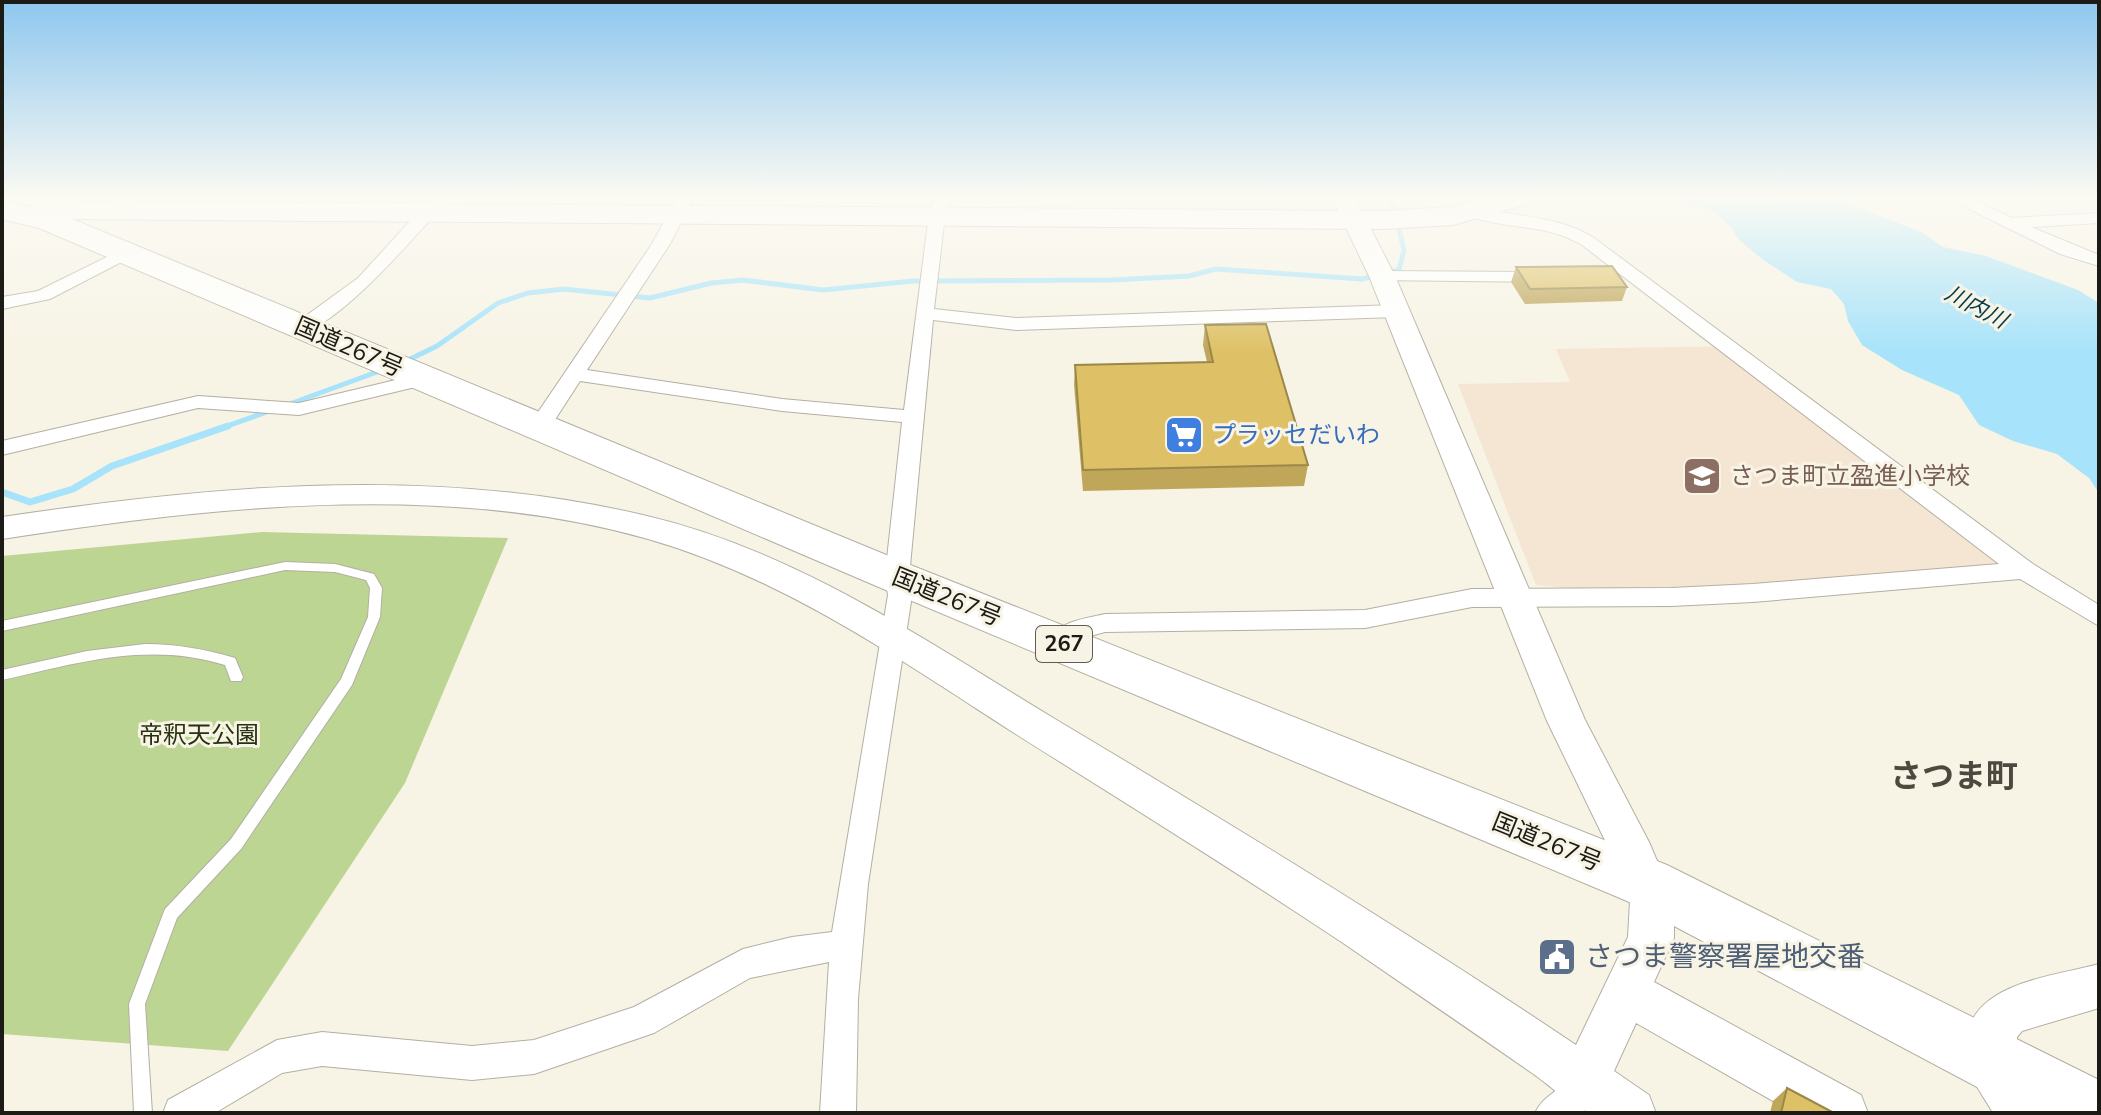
<svg xmlns="http://www.w3.org/2000/svg" width="2101" height="1115" viewBox="0 0 2101 1115" font-family="'Nunito Sans','Noto Sans JP',sans-serif">
<style>
.education{fill:#f5e6d3}
.green{fill:#bcd593}
.water{fill:#a7e3fa}
.lines{fill:none;stroke-linecap:round;stroke-linejoin:round}
.stream-far1{stroke:#a7e3fa;stroke-width:5}
.stream{stroke:#a7e3fa;stroke-width:7}
.lane-casing{stroke:#b3afa2;stroke-width:2}
.street-casing{stroke:#b3afa2;stroke-width:2}
.secondary-casing{stroke:#b3afa2;stroke-width:2}
.highway-casing{stroke:#b3afa2;stroke-width:2}
.lane{fill:#fff;fill-rule:evenodd}
.street{fill:#fff;fill-rule:evenodd}
.secondary{fill:#fff;fill-rule:evenodd}
.highway{fill:#fff;fill-rule:evenodd}
.wall{fill:#bfa659}
.building{fill:#dec167;stroke:#9b8748;stroke-width:2}
.labels{text-anchor:middle;dominant-baseline:central;stroke-width:6;stroke-linejoin:round;paint-order:stroke}
.far-water-label{font-size:22px;font-style:italic;fill:#053a4a;stroke:#f7f3e5}
.shield{fill:#f7f3e5;stroke:#5e5c54;stroke-width:2}
.shield-label{font-size:22px;font-weight:bold;fill:#1c1b16}
.street-label{font-size:24px;fill:#1c1b16;stroke:#f7f3e5}
.shop-label{font-size:24px;fill:#366cbe;stroke:#f7f3e5;text-anchor:start}
.education-label{font-size:24px;fill:#785e54;stroke:#f7f3e5;text-anchor:start}
.park-label{font-size:24px;fill:#26320e;stroke:#f7f3e5}
.near-service-label{font-size:28px;fill:#4e5e75;stroke:#f7f3e5;text-anchor:start}
.district-label{font-size:32px;font-weight:bold;fill:#4d493e;stroke:#f7f3e5}
</style>
<rect width="100%" height="100%" fill="#f7f3e5"/>
<path class="education" d="M1735 346 2035 568 1861 588 1601 591 1536 585 1458 384 1570 382 1556 349Z"/>
<path class="green" d="M262 532 508 538 405 783 228 1051 2 1034V556Z"/>
<path class="water" d="M1652 196H1828L1921 232 1943 247 1986 256 2078 290 2099 303V493L2089 478 2057 454 2013 441 1979 425 1959 395 1902 370 1862 345 1848 321 1844 304 1831 289 1797 282 1762 259 1739 240 1730 226 1712 210Z"/>
<g class="lines">
<g class="stream-far1">
<path d="M404 362 437 346 498 303 528 293 564 289 650 298 711 283 743 280 823 290 913 281 1111 280 1189 276 1216 269 1362 279 1399 270 1404 250 1391 196"/>
<path d="M287 405 385 369"/>
<path d="M222 428 272 410"/>
</g>
<path class="stream" d="M2 492 30 502 73 489 112 466 228 426"/>
<g class="lane-casing">
<g id="lane">
<path d="M285 562 335 564 374 574 382 588 380 617 352 685 241 849 177 918 145 1004 152 1113H134L129 1004 163 914 165 909 231 839 341 679 368 617 370 588 366 580 335 572 285 570 2 631V621Z"/>
<path d="M145 644C177 644 204 649 235 658L243 677 241 681H231L225 665C149 641 77 663 2 680V670L87 651Z"/>
</g>
</g>
<g class="street-casing">
<g id="street">
<path d="M678 196H694L670 244 587 370 782 399 904 410 929 215 935 196H951L945 215 934 309 1016 318 1397 305 1406 311 1397 317 1016 330 933 320 909 577 912 595 868 884 858 999 856 1113H820L829 962 750 978 654 1033 534 1074 472 1080 322 1066 282 1073 215 1113H163L168 1100 277 1040 322 1032 472 1046 534 1040 634 1007 743 949 792 937 832 932 888 595 885 577 902 422 782 411 580 381 547 432H531L528 427 652 244Z"/>
<path d="M1943 196H1965L2012 218 2099 213V223L2031 227 2099 255V266L2060 254Z"/>
<path d="M428 207 436 212 434 216C412 239 327 339 296 331L293 327 296 323 358 278 422 208Z"/>
<path d="M1475 207C1515 217 1558 215 1594 238L2033 564 2099 605V626L2020 579 1753 602 1671 606 1472 607 1365 628 1105 632 1083 638 1060 652 1051 649 1047 642C1059 621 1083 619 1105 614L1365 610 1472 589 1671 588 1753 584 1999 564 1582 245C1547 223 1507 230 1469 216L1467 212Z"/>
<path d="M125 248 131 249 134 253 131 257 50 299 2 309V297L38 291Z"/>
<path d="M1382 271 1546 272 1555 277 1546 282 1376 280 1373 276 1376 272Z"/>
<path d="M425 373 435 379 432 383 299 415 198 408 2 455V441L198 396 299 403Z"/>
<path d="M1585 1062 1597 1068 1603 1080 1583 1113H1535C1542 1098 1551 1096 1562 1085 1573 1074 1568 1069 1585 1062Z"/>
</g>
</g>
<g class="secondary-casing">
<g id="secondary">
<path d="M1331 196H1354L1395 276 1585 720 1649 842 1674 901V938L1654 982 1861 1095 1868 1113H1794L1636 1023 1614 1071 1649 1095 1656 1113C1636 1113 1612 1115 1592 1113 1576 1110 1547 1083 1532 1073 1469 1029 1406 986 1343 943 1234 870 1122 801 1011 731 896 657 781 577 648 539 443 480 210 507 2 539V517C216 485 434 465 647 516 796 551 926 641 1055 719 1231 824 1406 931 1576 1045L1628 937 1630 901 1613 857 1547 721 1369 276Z"/>
<path d="M2099 964V1008L2022 1031 2017 1037V1058L2046 1113H1993C1985 1098 1970 1080 1967 1063 1954 984 2043 979 2099 964Z"/>
</g>
</g>
<g class="highway-casing">
<path id="highway" d="M1490 196H1539L1535 202 1453 225 1384 229 72 219 913 566 1667 865 2099 1080V1113H2026L1627 901 881 588 39 228 2 219V201L29 207 42 201 1384 211 1452 207Z"/>
</g>
<use href="#lane" class="lane"/>
<use href="#street" class="street"/>
<use href="#secondary" class="secondary"/>
<use href="#highway" class="highway"/>
</g>
<g class="wall">
<path d="M1516 267 1627 287 1622 301 1525 304 1511 282Z"/>
<path d="M1205 325 1308 465 1304 486 1083 491 1074 385 1075 365 1207 362 1203 345Z"/>
<path d="M1787 1088 1834 1113H1770L1773 1101Z"/>
</g>
<g class="building">
<path d="M1612 266 1627 287 1530 289 1516 267Z"/>
<path d="M1266 324 1308 465 1083 470 1075 365 1213 362 1205 325Z"/>
<path d="M1787 1088 1834 1113H1781Z"/>
</g>
<linearGradient id="sky" x2="0" y2="1"><stop stop-color="#8ec7ef"/><stop offset="0.56" stop-color="#fbfaf3"/><stop offset="1" stop-color="#fbfaf3" stop-opacity="0"/></linearGradient>
<rect width="2101" height="352" fill="url(#sky)"/>
<defs>
<g id="supermarket-square" transform="scale(2)"><rect x="-9" y="-9" width="18" height="18" rx="4" fill="#3f7fe0" stroke="#f7f3e5"/><path d="M-6-5.5h2.5l.6 2H6L4.5 2H-2.5L-4.4-4H-6ZM-1.5 3.2a1.3 1.3 0 1 0 .1 0ZM3 3.2a1.3 1.3 0 1 0 .1 0Z" fill="#fff"/></g>
<g id="school-square" transform="scale(2)"><rect x="-9" y="-9" width="18" height="18" rx="4" fill="#8d6e63" stroke="#f7f3e5"/><path d="M0-5L7-2L0 1L-7-2ZM-4 1L0 2.5L4 1V4Q0 6-4 4Z" fill="#fff"/></g>
<g id="civic-square" transform="scale(2)"><rect x="-9" y="-9" width="18" height="18" rx="4" fill="#5c6f8a" stroke="#f7f3e5"/><path d="M-.6-6.5H3V-4.5H.6V-3L4-1V1h2V6H-6V1h2V-1L-.6-3ZM-1.2 2.5V6h2.4V2.5Z" fill="#fff"/></g>
</defs>
<g fill-rule="evenodd">
<use href="#supermarket-square" x="1184" y="435"/>
<use href="#school-square" x="1702" y="476"/>
<use href="#civic-square" x="1557" y="957"/>
</g>
<g class="labels">
<g class="far-water-label">
<text transform="translate(1976 307) rotate(28)">川内川</text>
</g>
<rect class="shield" x="1036" y="626" width="56" height="36" rx="6"/>
<g class="shield-label">
<text x="1064" y="644">267</text>
</g>
<g class="street-label">
<text transform="translate(349 347) rotate(23)">国道267号</text>
<text transform="translate(947 597) rotate(22)">国道267号</text>
<text transform="translate(1547 842) rotate(22)">国道267号</text>
</g>
<g class="shop-label">
<text x="1212" y="435">プラッセだいわ</text>
</g>
<g class="education-label">
<text x="1730" y="476">さつま町立盈進小学校</text>
</g>
<g class="park-label">
<text x="199" y="735">帝釈天公園</text>
</g>
<g class="near-service-label">
<text x="1585" y="957">さつま警察署屋地交番</text>
</g>
<g class="district-label">
<text x="1954" y="776">さつま町</text>
</g>
</g>
<rect width="2101" height="1115" fill="none" stroke="#1c1b16" stroke-width="8"/>
</svg>
